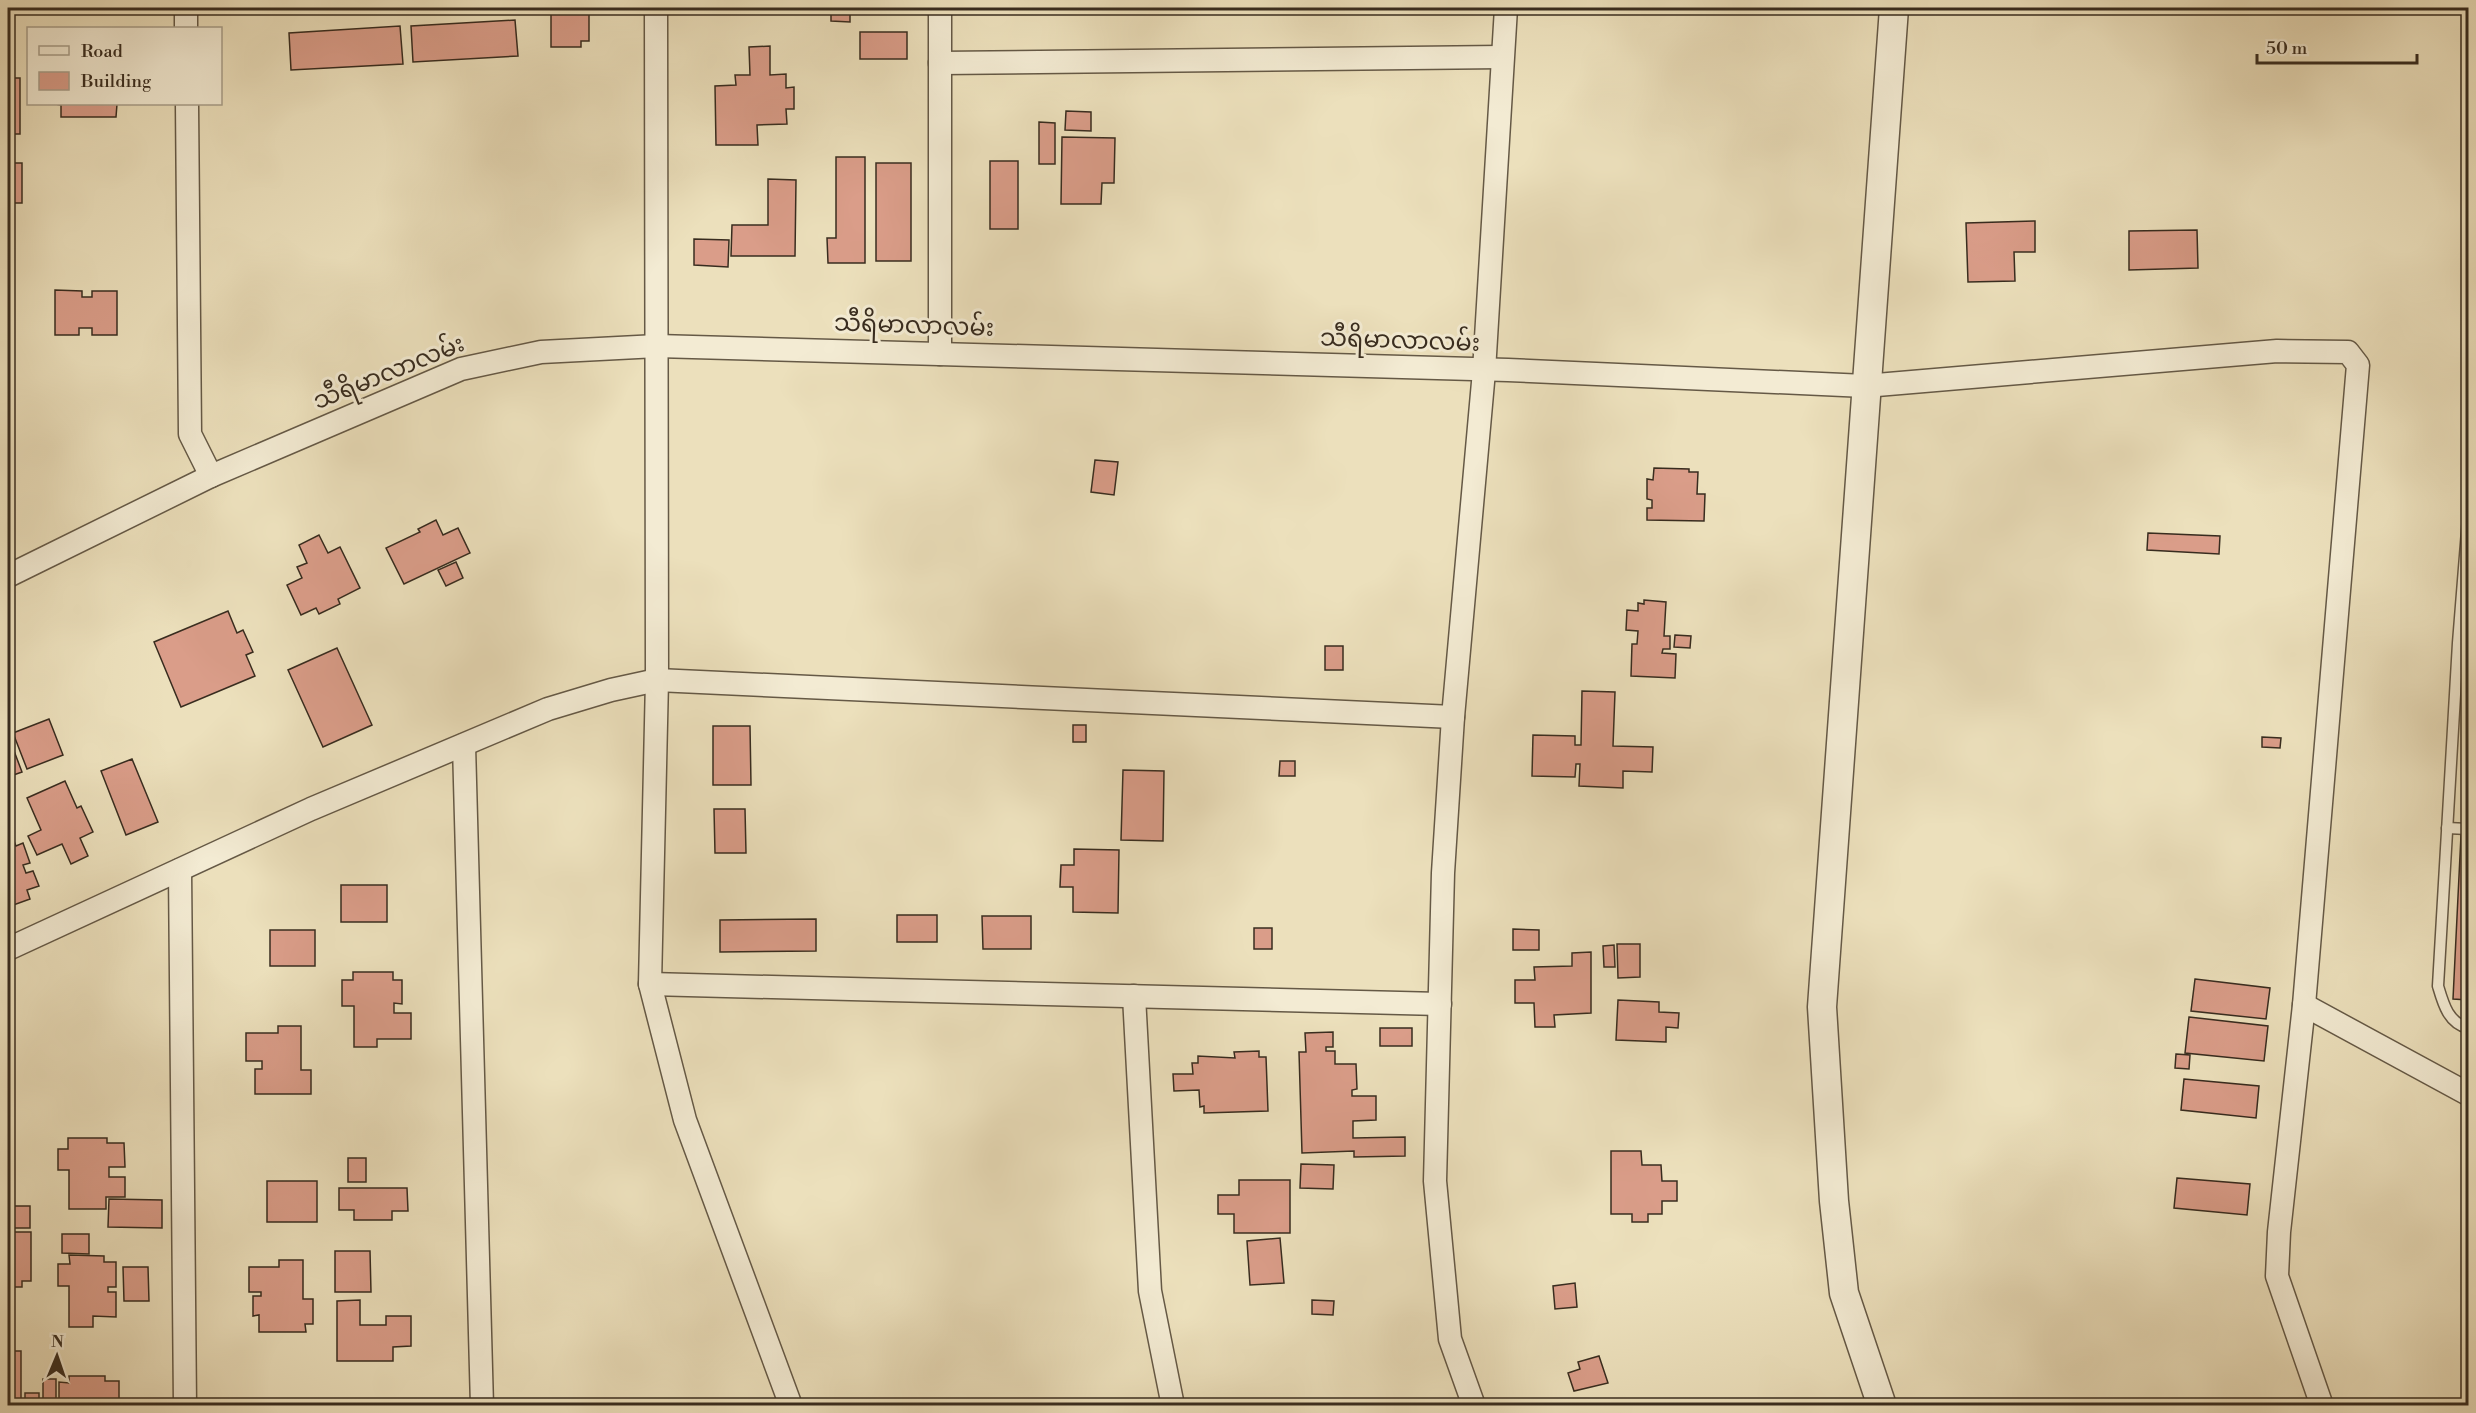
<svg xmlns="http://www.w3.org/2000/svg" width="2476" height="1413" viewBox="0 0 2476 1413" font-family="'Libre Bodoni','Noto Sans Myanmar',serif">
<style>
.building{fill:#da9d89;stroke:#382c1f;stroke-width:1.5}
.lines{fill:none;stroke-linecap:round;stroke-linejoin:round}
.service-casing{stroke:#655946;stroke-width:13}
.minor-casing{stroke:#655946;stroke-width:25}
.tertiary-casing{stroke:#655946;stroke-width:31}
.service{stroke:#f3ebd3;stroke-width:10}
.minor{stroke:#f3ebd3;stroke-width:22}
.tertiary{stroke:#f3ebd3;stroke-width:28}
.labels{text-anchor:middle;dominant-baseline:central;stroke-width:6;stroke-linejoin:round;paint-order:stroke}
.street-label{font-size:24px;fill:#382c1f;stroke:#f3ebd3}
</style>
<rect width="100%" height="100%" fill="#ece0bc"/>
<filter id="stains"><feTurbulence type="fractalNoise" baseFrequency=".00333" numOctaves="4"/><feColorMatrix values="0 0 0 0 .2 0 0 0 0 .09 0 0 0 0 .02 0 0 0 .5 -.17"/></filter>
<radialGradient id="worn" r=".72"><stop offset=".6" stop-color="#630" stop-opacity="0"/><stop offset="1" stop-color="#630" stop-opacity=".3"/></radialGradient>
<g class="building">
<rect x="8" y="8" width="8" height="4"/>
<path d="M551 8H589V41H581V47H551Z"/>
<path d="M826 8H850V22L831 21V8Z"/>
<path d="M1247 8H1272V10L1247 11Z"/>
<path d="M1290 8H1323V12L1290 13Z"/>
<path d="M515 20 518 56 413 62 411 26Z"/>
<path d="M400 26 403 64 291 70 289 33Z"/>
<rect x="860" y="32" width="47" height="27"/>
<path d="M770 46V75L786 74V88L794 87V109H786L787 124 757 125 758 145H716L715 86 736 85 735 75H750L749 47Z"/>
<rect x="8" y="78" width="12" height="56"/>
<path d="M55 104H117L116 117H61V105Z"/>
<path d="M1066 111 1091 112V131L1065 130Z"/>
<path d="M1039 122 1055 123V164H1039Z"/>
<path d="M1062 137 1115 138 1114 183H1102L1101 204H1061Z"/>
<path d="M836 157H865V263H828L827 238H836Z"/>
<rect x="990" y="161" width="28" height="68"/>
<rect x="8" y="163" width="14" height="40"/>
<rect x="876" y="163" width="35" height="98"/>
<path d="M768 179 796 180 795 256H731L732 225H768Z"/>
<path d="M2035 221V252H2014L2015 281 1968 282 1966 223Z"/>
<path d="M2197 230 2198 268 2129 270V231Z"/>
<path d="M694 239 729 240 728 267 694 265Z"/>
<path d="M55 290 82 291V297H92V291H117V335H92V328H79V335H55Z"/>
<path d="M1095 460 1118 462 1114 495 1091 492Z"/>
<path d="M1654 468 1689 469V472H1698L1697 494H1705L1704 521 1647 520V508H1652V500L1647 499V479L1653 480Z"/>
<path d="M436 520 443 535 458 528 470 553 404 584 386 548 420 532 418 529Z"/>
<path d="M2148 533 2220 536 2219 554 2147 550Z"/>
<path d="M319 535 328 553 340 547 360 588 338 599 340 604 319 614 316 608 301 615 287 585 302 578 297 567 307 563 299 545Z"/>
<path d="M456 562 463 578 446 586 438 570Z"/>
<path d="M1644 600 1666 602 1664 636H1670V649H1663L1662 653 1676 654 1675 678 1631 676 1632 644H1637L1638 631 1626 630 1627 610 1638 611V603L1644 604Z"/>
<path d="M228 611 237 633 243 630 253 652 246 655 255 676 181 707 154 642Z"/>
<path d="M1675 635 1691 636 1690 648 1674 647Z"/>
<rect x="1325" y="646" width="18" height="24"/>
<path d="M337 648 372 725 323 747 288 670Z"/>
<path d="M1582 691 1615 692 1613 746 1653 747 1652 772 1623 771V788L1579 786 1580 764H1576L1575 777 1532 776 1533 735 1575 736V745H1581Z"/>
<path d="M2468 710V811H2463Z"/>
<path d="M49 719 63 755 27 769 13 733Z"/>
<rect x="1073" y="725" width="13" height="17"/>
<path d="M713 726H750L751 785H713Z"/>
<path d="M8 735 22 772 8 777Z"/>
<path d="M2262 737 2281 738 2280 748 2262 747Z"/>
<path d="M132 759 158 822 126 835 101 771Z"/>
<path d="M1280 761H1295V776H1279Z"/>
<path d="M1123 770 1164 771 1163 841 1121 840Z"/>
<path d="M65 781 77 808 81 806 93 832 80 838 88 856 71 864 62 844 37 855 28 836 41 830 27 798Z"/>
<path d="M714 809H745L746 853H715Z"/>
<path d="M11 834 16 846 23 843 30 863 23 865 26 873 33 871 39 886 27 890 30 899 8 907V835Z"/>
<path d="M2461 835 2468 836V1000L2453 999Z"/>
<path d="M1074 849 1119 850 1118 913 1073 912V887H1060L1061 865H1074Z"/>
<rect x="341" y="885" width="46" height="37"/>
<rect x="897" y="915" width="40" height="27"/>
<path d="M982 916H1031V949H983Z"/>
<path d="M816 919V951L720 952V920Z"/>
<rect x="1254" y="928" width="18" height="21"/>
<path d="M1513 929 1539 930V950H1513Z"/>
<rect x="270" y="930" width="45" height="36"/>
<path d="M1617 944H1640V977L1618 978Z"/>
<path d="M1614 945 1615 967H1604L1603 946Z"/>
<path d="M1591 952V1013L1554 1015 1555 1027H1535L1534 1003H1515V980H1535L1534 967 1572 966V953Z"/>
<path d="M353 972H393V980H402V1004L394 1003V1013H411V1039H377V1047H354V1006H342V980H353Z"/>
<path d="M2195 979 2270 988 2266 1019 2191 1011Z"/>
<path d="M1618 1000 1659 1002V1012L1679 1013 1678 1028 1666 1027V1042L1616 1040Z"/>
<path d="M2189 1017 2268 1026 2264 1061 2185 1053Z"/>
<path d="M278 1026H301V1070H311V1094H255V1069H262V1061H246V1033H278Z"/>
<rect x="1380" y="1028" width="32" height="18"/>
<path d="M1333 1032V1047H1326V1051H1335V1064H1356L1357 1089 1352 1090V1096H1376V1120L1353 1121V1138L1405 1137V1156L1354 1157V1151L1302 1153 1299 1052H1306L1305 1033Z"/>
<path d="M1259 1051V1057H1266L1268 1111 1204 1113V1106L1200 1107 1199 1090 1174 1091 1173 1074H1193L1192 1063H1198V1056L1235 1058 1234 1052Z"/>
<path d="M2176 1054 2190 1055 2189 1069 2175 1068Z"/>
<path d="M2184 1079 2259 1086 2256 1118 2181 1110Z"/>
<path d="M68 1138H107V1143H124L125 1167H109V1177H125V1197H106V1209H69V1170H58V1149H68Z"/>
<path d="M1611 1151H1641L1642 1165H1661L1662 1181H1677V1201H1662V1214H1648V1222H1632V1214H1611Z"/>
<rect x="348" y="1158" width="18" height="24"/>
<path d="M1301 1164 1334 1165 1333 1189 1300 1188Z"/>
<path d="M2177 1178 2250 1184 2247 1215 2174 1208Z"/>
<path d="M1239 1180H1290V1233H1234V1214H1218V1195H1239Z"/>
<rect x="267" y="1181" width="50" height="41"/>
<path d="M339 1188H407L408 1211H392V1220H354V1210H339Z"/>
<path d="M109 1199 162 1200V1228L108 1227Z"/>
<rect x="8" y="1206" width="22" height="22"/>
<path d="M8 1232H31V1281H22V1287H8Z"/>
<path d="M62 1234H89V1254L62 1253Z"/>
<path d="M1280 1238 1284 1283 1250 1285 1247 1241Z"/>
<path d="M335 1251H370L371 1292H335Z"/>
<path d="M69 1255 104 1256V1262H116V1287H108V1292H116V1317L93 1316V1327H69V1286H58V1264H70Z"/>
<path d="M279 1260H303V1299H313V1324H305L306 1332H259V1315L253 1316V1296H261V1292H249V1267H279Z"/>
<path d="M123 1267H148L149 1301H124Z"/>
<path d="M1575 1283 1577 1307 1555 1309 1553 1286Z"/>
<path d="M360 1300V1325H386V1316H411V1346L393 1347V1361H337V1301Z"/>
<path d="M1312 1300 1334 1301 1333 1315 1312 1314Z"/>
<rect x="8" y="1351" width="13" height="55"/>
<path d="M1599 1356 1608 1383 1574 1391 1568 1373 1580 1369 1578 1362Z"/>
<path d="M69 1376H105V1381H119V1406H59V1382L69 1383Z"/>
<rect x="43" y="1379" width="13" height="27"/>
<rect x="25" y="1393" width="14" height="13"/>
</g>
<g class="lines">
<g class="service-casing">
<g id="service">
<path d="M2468 518 2458 643 2438 986C2443 1003 2448 1023 2468 1028"/>
<path d="M2447 828 2468 829"/>
</g>
</g>
<g class="minor-casing">
<g id="minor">
<path d="M186 8V28"/>
<path d="M656 8 657 680 650 984 685 1120 791 1406"/>
<path d="M940 63 1502 57"/>
<path d="M187 104 190 434 211 476"/>
<path d="M940 354V8"/>
<path d="M8 576 211 476 461 369 541 352 657 346 1508 370 1865 386 2277 351 2348 352 2358 365 2304 1005 2279 1232 2277 1276 2322 1406"/>
<path d="M464 745 482 1406"/>
<path d="M180 870 185 1406"/>
<path d="M8 949 311 809 548 709 611 690 657 680 1453 717"/>
<path d="M650 984 1440 1004"/>
<path d="M1134 996 1150 1291 1173 1406"/>
<path d="M2304 1005 2468 1094"/>
<path d="M1474 1406 1450 1339 1435 1181 1443 873 1453 717 1484 371 1506 8"/>
</g>
</g>
<g class="tertiary-casing">
<path id="tertiary" d="M1882 1406 1844 1293 1834 1201 1822 1007 1894 8"/>
</g>
<use href="#service" class="service"/>
<use href="#minor" class="minor"/>
<use href="#tertiary" class="tertiary"/>
</g>
<g class="labels">
<g class="street-label">
<text transform="translate(914 326) rotate(2)">သီရိမာလာလမ်း</text>
<text transform="translate(1400 341) rotate(2)">သီရိမာလာလမ်း</text>
<text transform="translate(389 373) rotate(-22)">သီရိမာလာလမ်း</text>
</g>
</g>
<rect width="2476" height="1413" fill="none" stroke="#ece0bc" stroke-width="30"/>
<rect x="9" y="9" width="2458" height="1395" fill="none" stroke="#382c1f" stroke-width="3"/>
<rect x="15" y="15" width="2446" height="1383" fill="none" stroke="#382c1f" stroke-width="1.5"/>
<rect x="27" y="27" width="195" height="78" fill="#f3ebd3" stroke="#a89f8b" stroke-width="1.5"/>
<rect x="39" y="46" width="30" height="9" fill="#f3ebd3" stroke="#a89f8b" stroke-width="1.5"/>
<text x="81" y="57" font-size="18" fill="#382c1f">Road</text>
<rect x="39" y="72" width="30" height="18" fill="#da9d89" stroke="#a89f8b" stroke-width="1.5"/>
<text x="81" y="87" font-size="18" fill="#382c1f">Building</text>
<g transform="translate(57 1356) rotate(2)" stroke="#f3ebd3" stroke-width="4.5" paint-order="stroke">
<path d="M0-4.5L10 22L0 15L-10 22Z" fill="#382c1f"/>
<text y="-9" font-size="16" font-weight="bold" text-anchor="middle" fill="#382c1f">N</text>
</g>
<path d="M2257 54v9h160v-9" fill="none" stroke="#382c1f" stroke-width="3"/>
<text x="2266" y="54" font-size="18" fill="#382c1f" stroke="#f3ebd3" stroke-width="4.5" paint-order="stroke">50 m</text>
<rect width="100%" height="100%" filter="url(#stains)"/>
<rect width="100%" height="100%" fill="url(#worn)"/>
</svg>
